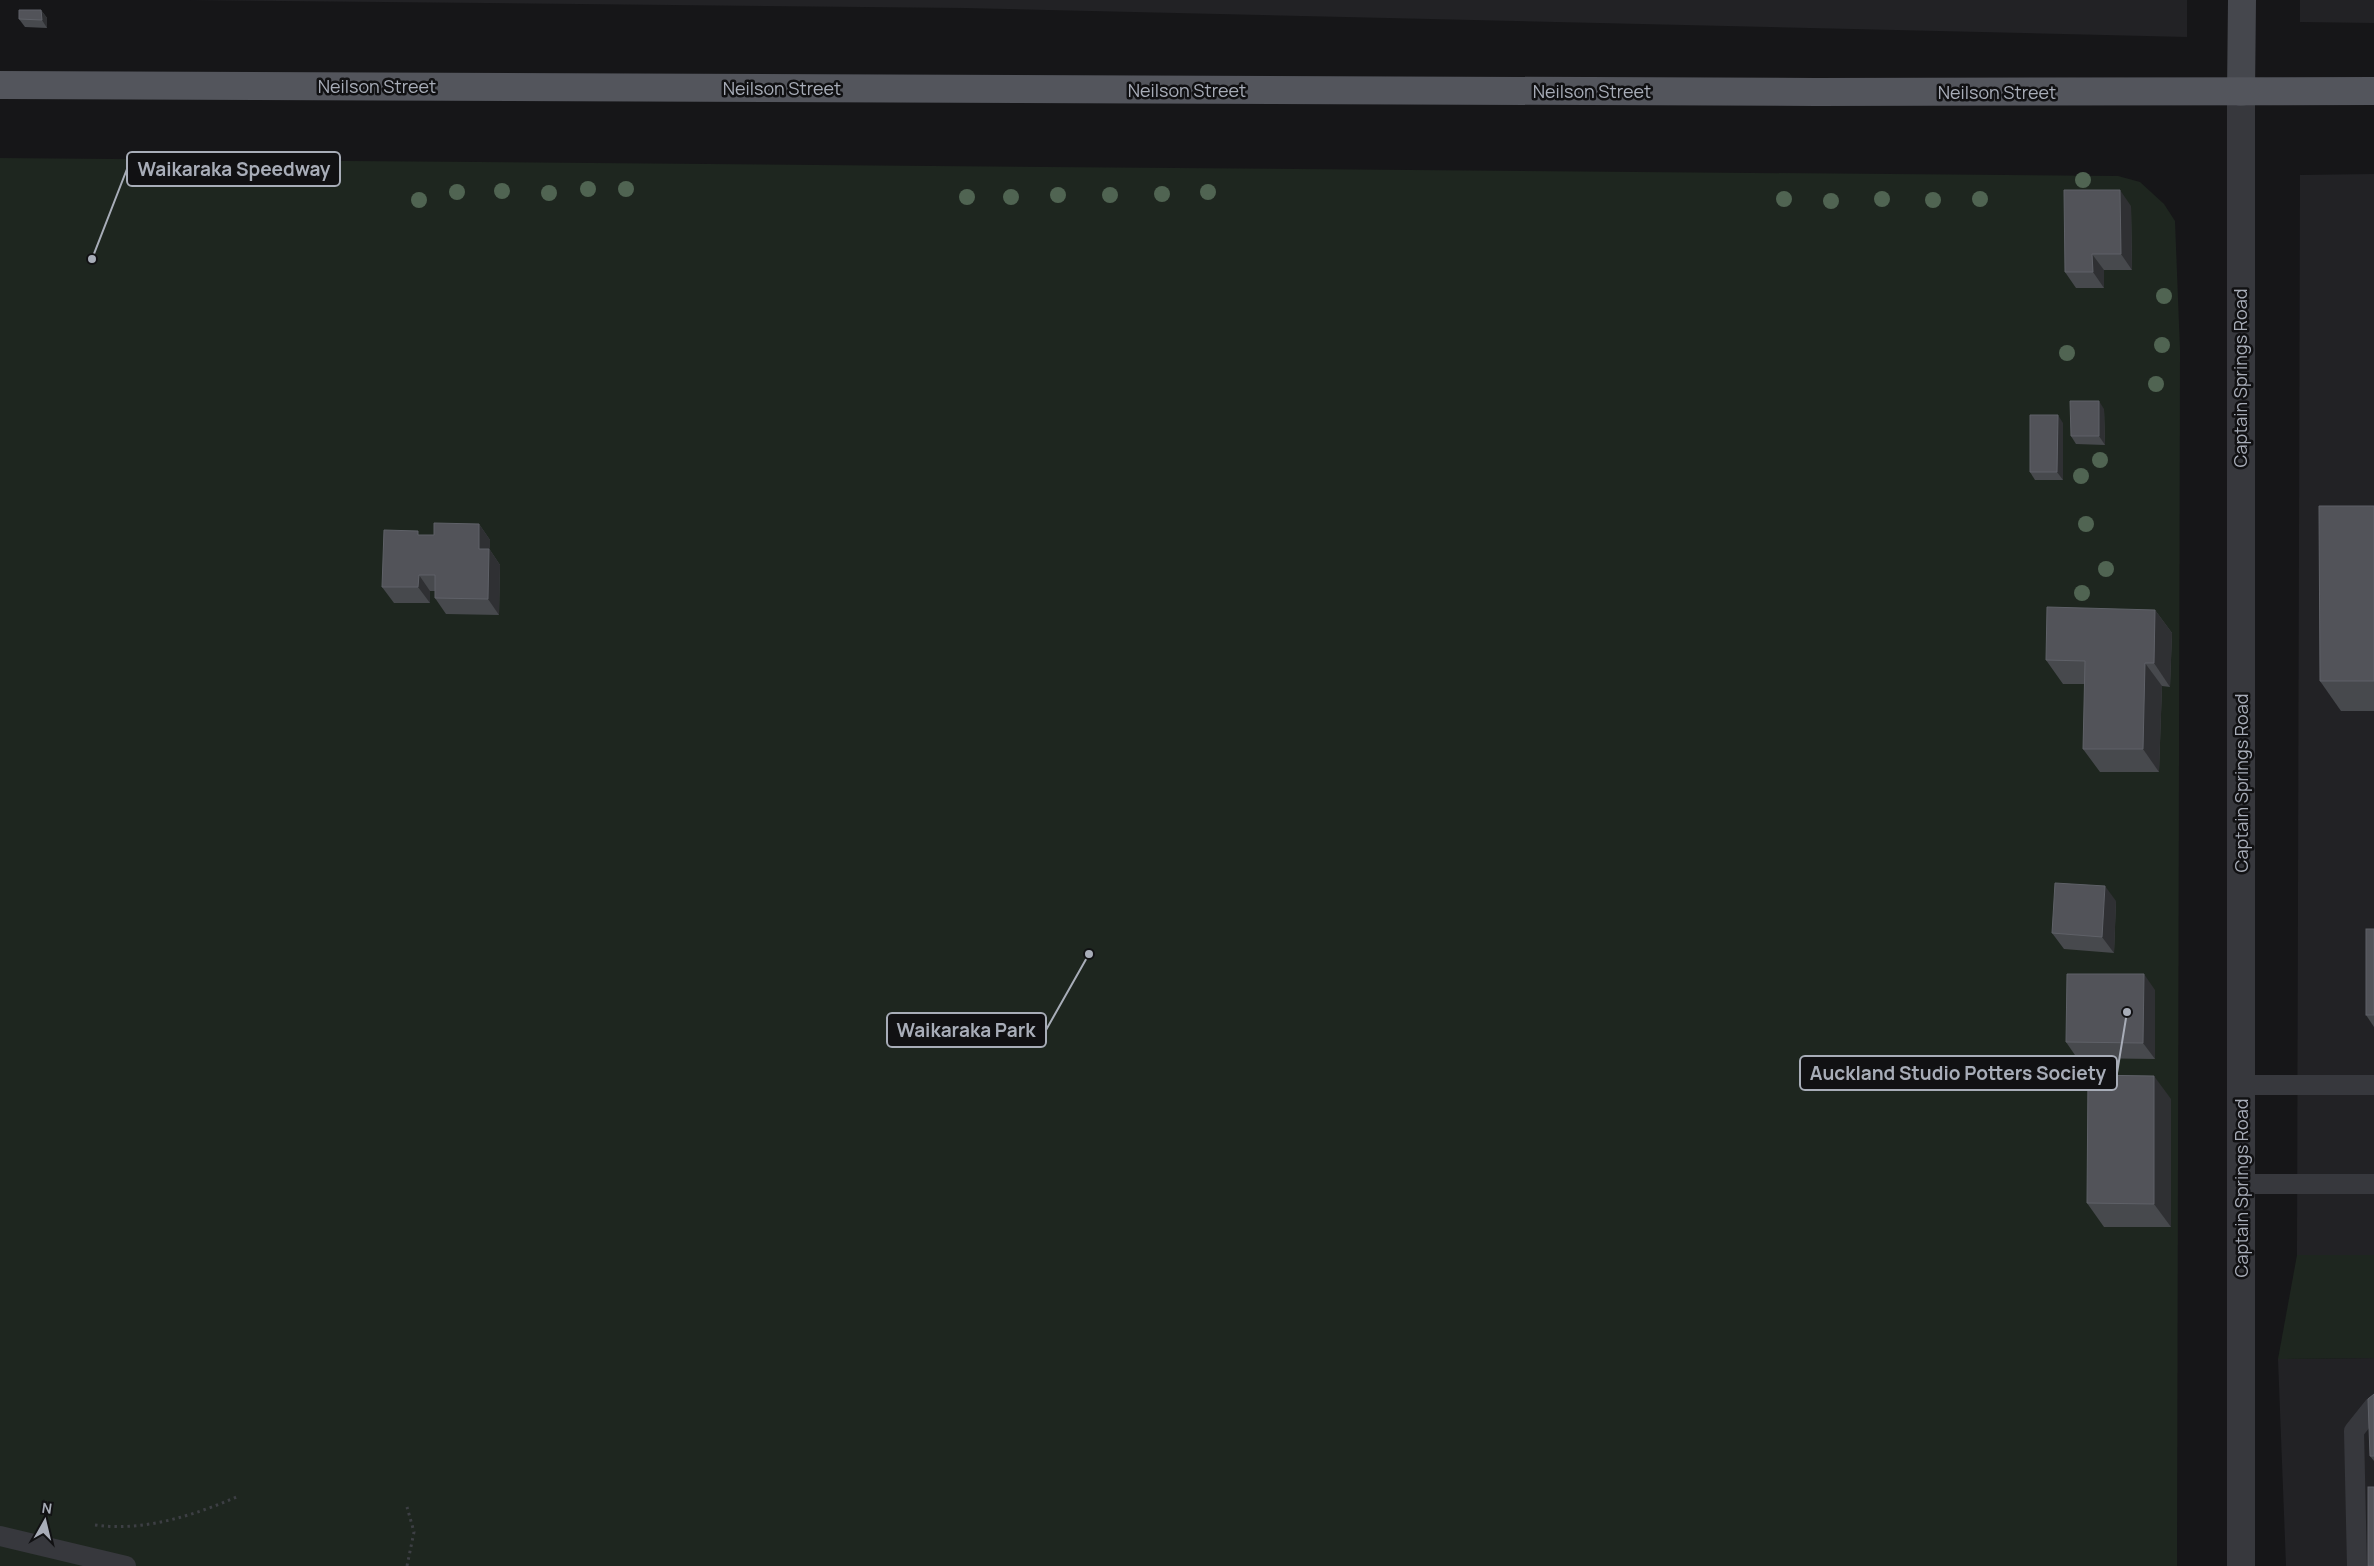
<svg xmlns="http://www.w3.org/2000/svg" width="2374" height="1566" viewBox="0 0 2374 1566" font-family="Manrope,sans-serif">
<style>
.built{fill:#222225}
.green{fill:#1e261f}
.lines{fill:none;stroke-linecap:round;stroke-linejoin:round}
.path{stroke:#3d3f44;stroke-width:3;stroke-dasharray:2.5 4;stroke-linecap:butt}
.lane{stroke:#37383d;stroke-width:20}
.street{stroke:#37383d;stroke-width:28}
.secondary{stroke:#45474d;stroke-width:28}
.primary{stroke:#53555c;stroke-width:28}
.tree{fill:#506452}
.wall{fill:#47494d}
.shaded-wall{fill:#2f3033}
.building{fill:#525359;stroke:#5f6168}
.labels{text-anchor:middle;dominant-baseline:central;stroke-width:5;stroke-linejoin:round;paint-order:stroke}
.street-label{font-size:18px;fill:#a8adb8;stroke:#111113}
.leader{fill:none;stroke:#a8adb8;stroke-width:2}
.callout-dot{fill:#a8adb8;stroke:#111113;stroke-width:2}
.callout{fill:#111113;stroke:#a8adb8;stroke-width:2}
.callout-label{font-size:19px;text-anchor:middle;font-weight:bold;fill:#a8adb8}
</style>
<rect width="100%" height="100%" fill="#161618"/>
<g class="built">
<path d="M186 0H2187V37L964 8Z"/>
<path d="M2300 0H2374V23L2300 22Z"/>
<path d="M2374 174V1255H2297L2300 175Z"/>
<path d="M2374 1358V1566H2286L2278 1359Z"/>
</g>
<g class="green">
<path d="M0 158 2118 176 2140 182 2164 204 2175 221 2180 350 2177 1566H0Z"/>
<path d="M2297 1255H2374V1358L2278 1359Z"/>
</g>
<g class="lines">
<g class="path">
<path d="M95 1525C144 1532 195 1515 239 1496"/>
<path d="M407 1566 414 1532 407 1507"/>
</g>
<g class="lane">
<path d="M2241 1085H2374"/>
<path d="M2241 1184H2374"/>
<path d="M0 1536 126 1566"/>
<path d="M2357 1566 2354 1431 2374 1406"/>
</g>
<path class="street" d="M2241 1566V92"/>
<path class="secondary" d="M2241 92 2242 0"/>
<path class="primary" d="M0 85 1816 92 2374 91"/>
</g>
<g class="tree">
<circle cx="2083" cy="180" r="8"/>
<circle cx="588" cy="189" r="8"/>
<circle cx="626" cy="189" r="8"/>
<circle cx="502" cy="191" r="8"/>
<circle cx="457" cy="192" r="8"/>
<circle cx="1208" cy="192" r="8"/>
<circle cx="549" cy="193" r="8"/>
<circle cx="1162" cy="194" r="8"/>
<circle cx="1058" cy="195" r="8"/>
<circle cx="1110" cy="195" r="8"/>
<circle cx="967" cy="197" r="8"/>
<circle cx="1011" cy="197" r="8"/>
<circle cx="1784" cy="199" r="8"/>
<circle cx="1882" cy="199" r="8"/>
<circle cx="1980" cy="199" r="8"/>
<circle cx="419" cy="200" r="8"/>
<circle cx="1933" cy="200" r="8"/>
<circle cx="1831" cy="201" r="8"/>
<circle cx="2164" cy="296" r="8"/>
<circle cx="2162" cy="345" r="8"/>
<circle cx="2067" cy="353" r="8"/>
<circle cx="2156" cy="384" r="8"/>
<circle cx="2100" cy="460" r="8"/>
<circle cx="2081" cy="476" r="8"/>
<circle cx="2086" cy="524" r="8"/>
<circle cx="2106" cy="569" r="8"/>
<circle cx="2082" cy="593" r="8"/>
</g>
<g class="wall">
<path d="M41 10 47 18V28L25 27 19 19Z"/>
<path d="M2131 206 2132 270H2104V288H2076L2065 272Z"/>
<path d="M2104 409 2105 445 2076 444 2071 436Z"/>
<path d="M2063 423V480H2035L2030 472Z"/>
<path d="M2374 506V711H2341L2320 681Z"/>
<path d="M479 524 490 540V550L500 565 499 615 446 614 435 598V591H430V603H394L382 587 421 535H434Z"/>
<path d="M2155 610 2172 633 2170 687 2162 686 2159 772H2100L2083 749 2085 684H2063L2046 660Z"/>
<path d="M2116 901 2114 953 2064 949 2052 933Z"/>
<path d="M2374 929V1027L2366 1015Z"/>
<path d="M2155 990V1059L2077 1058 2066 1042Z"/>
<path d="M2171 1099V1227H2104L2087 1203Z"/>
<path d="M2374 1394V1461L2370 1456Z"/>
</g>
<g class="shaded-wall">
<path d="M41 10 47 18V28L42 20Z"/>
<path d="M2120 190 2131 206 2132 270 2121 254Z"/>
<path d="M2092 254 2104 270V288L2093 272Z"/>
<path d="M2099 401 2104 409 2105 445 2099 436Z"/>
<path d="M2058 415 2063 423V480L2057 472Z"/>
<path d="M479 524 490 540V550L500 565 499 615 488 599 479 549Z"/>
<path d="M419 575 430 591V603L418 587Z"/>
<path d="M2155 610 2172 633 2170 687 2154 663Z"/>
<path d="M2145 663 2162 686 2159 772 2143 749Z"/>
<path d="M2105 886 2116 901 2114 953 2102 937Z"/>
<path d="M2144 974 2155 990V1059L2143 1043Z"/>
<path d="M2154 1076 2171 1099V1227L2154 1204Z"/>
</g>
<g class="building">
<path d="M19 10H41L42 20 19 19Z"/>
<path d="M2064 190H2120L2121 254H2092L2093 272H2065Z"/>
<path d="M2070 401H2099V436H2071Z"/>
<path d="M2030 415H2058L2057 472H2030Z"/>
<path d="M2319 506H2374V681H2320Z"/>
<path d="M434 523 479 524V549H489L488 599 435 598V575H419L418 587H382L384 530 418 531V535H434Z"/>
<path d="M2047 607 2155 610 2154 663H2145L2143 749H2083L2085 661 2046 660Z"/>
<path d="M2055 883 2105 886 2102 937 2052 933Z"/>
<rect x="2366" y="929" width="8" height="86"/>
<path d="M2067 974H2144L2143 1043 2066 1042Z"/>
<path d="M2088 1075 2154 1076V1204L2087 1203Z"/>
<path d="M2374 1394V1456H2370L2368 1399Z"/>
<rect x="2368" y="1487" width="6" height="79"/>
</g>
<g class="labels">
<g class="street-label">
<text x="377" y="86">Neilson Street</text>
<text x="782" y="88">Neilson Street</text>
<text x="1187" y="90">Neilson Street</text>
<text x="1592" y="91">Neilson Street</text>
<text x="1997" y="92">Neilson Street</text>
<text transform="translate(2240 378) rotate(-90)">Captain Springs Road</text>
<text transform="translate(2241 783) rotate(-90)">Captain Springs Road</text>
<text transform="translate(2241 1188) rotate(-90)">Captain Springs Road</text>
</g>
</g>
<path class="leader" d="M92 259L127 169M1089 954L1046 1030M2127 1012L2117 1073"/>
<g class="callout-dot">
<circle cx="92" cy="259" r="5"/>
<circle cx="1089" cy="954" r="5"/>
<circle cx="2127" cy="1012" r="5"/>
</g>
<g class="callout">
<rect x="127" y="152" width="213" height="34" rx="5"/>
<rect x="887" y="1013" width="159" height="34" rx="5"/>
<rect x="1800" y="1056" width="317" height="34" rx="5"/>
</g>
<g class="callout-label">
<text x="234" y="176">Waikaraka Speedway</text>
<text x="966" y="1037">Waikaraka Park</text>
<text x="1958" y="1080">Auckland Studio Potters Society</text>
</g>
<g transform="translate(45 1521) rotate(8)" stroke="#111113" stroke-width="4" paint-order="stroke">
<path d="M0-4L9 19L0 12L-9 19Z" fill="#a8adb8"/>
<text y="-8" font-size="14" font-weight="bold" text-anchor="middle" fill="#a8adb8">N</text>
</g>
</svg>
